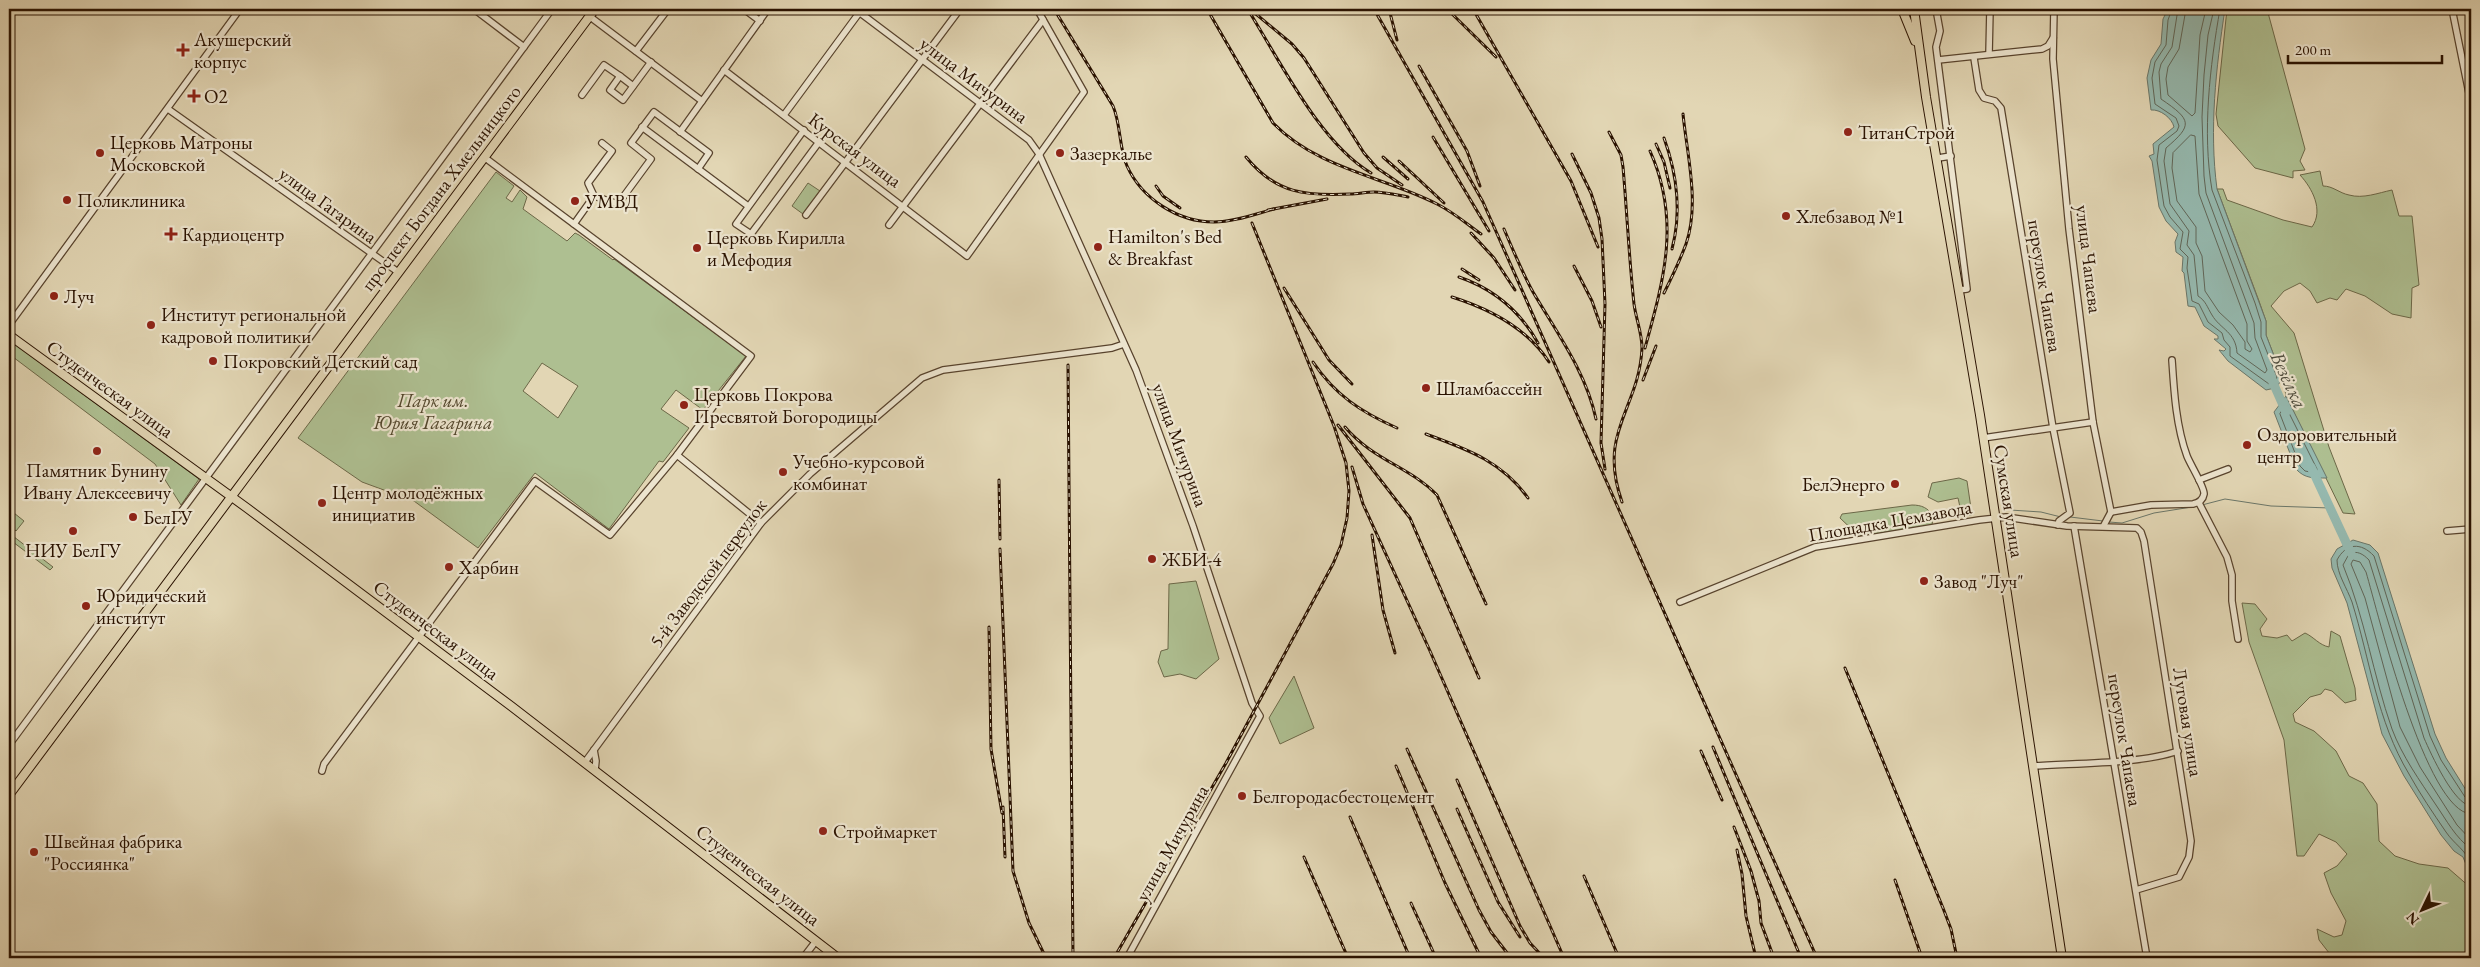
<svg xmlns="http://www.w3.org/2000/svg" width="2480" height="967" viewBox="0 0 2480 967" font-family="'EB Garamond',serif">
<style>
.green{fill:#aebf91;stroke:#6c6848;fill-rule:evenodd}
.water{fill:#95b9af;stroke:#6a7669}
.lines{fill:none;stroke-linecap:round;stroke-linejoin:round}
.shore{stroke:#606658;stroke-width:1}
.stream{stroke:#6a7669;stroke-width:1}
.river{stroke:#95b9af;stroke-width:9}
.minor-casing{stroke:#58432d;stroke-width:8}
.major-casing{stroke:#2a1200;stroke-width:10}
.minor{stroke:#ece4ce;stroke-width:5.5}
.major{stroke:#e2d6b4;stroke-width:8}
.rail-casing{stroke:#2a1200;stroke-width:3}
.rail{stroke:#ece4ce;stroke-width:1;stroke-dasharray:4;stroke-linecap:butt}
.poi-dot{fill:#8f2418;stroke:#ece4ce;stroke-width:2}
.labels{text-anchor:middle;dominant-baseline:central;stroke-width:4.5;stroke-linejoin:round;paint-order:stroke}
.poi-label{font-size:19px;fill:#2a1200;stroke:#ece4ce;text-anchor:start}
.street-label{font-size:19px;fill:#2a1200;stroke:#ece4ce}
.park-label{font-size:19px;font-style:italic;fill:#52462c;stroke:#ece4ce}
.water-label{font-size:20px;font-style:italic;fill:#4f4c3d;stroke:#ece4ce}
</style>
<rect width="100%" height="100%" fill="#e2d6b4"/>
<filter id="stains"><feTurbulence type="fractalNoise" baseFrequency=".004" numOctaves="4"/><feColorMatrix values="0 0 0 0 .2 0 0 0 0 .09 0 0 0 0 .02 0 0 0 .5 -.17"/></filter>
<radialGradient id="worn" r=".72"><stop offset=".6" stop-color="#630" stop-opacity="0"/><stop offset="1" stop-color="#630" stop-opacity=".3"/></radialGradient>
<g class="green">
<path d="M2227 9H2267L2305 149 2300 161 2305 170 2293 171V178L2255 168 2218 126 2216 114Z"/>
<path d="M2320 171 2323 186C2333 186 2339 193 2349 195 2363 199 2378 193 2392 190L2399 216H2412L2419 285 2412 288 2411 318 2392 314 2365 296 2346 289 2337 300 2330 298 2317 303 2310 291 2300 283 2284 291 2271 306 2294 333 2329 447 2355 514 2343 513 2286 396 2283 379 2266 335V321L2259 301 2217 189H2223L2227 200 2283 220 2312 227C2324 210 2312 188 2300 175Z"/>
<path d="M496 172 514 186 506 198 512 202 520 190 527 197 523 209 567 241 575 233 579 235 613 260 614 259 746 356 703 410 676 390 661 409 689 428 663 462 659 461 609 529 535 473 478 548 414 501 362 482 298 438ZM542 363 578 386 558 418 523 391Z"/>
<path d="M808 183 820 191 803 214 792 206Z"/>
<path d="M9 340 199 479 181 505 155 464 9 354Z"/>
<path d="M1959 478 1967 481 1972 515 1962 516 1958 498 1938 502 1928 497 1932 483Z"/>
<path d="M1912 505C1922 505 1928 508 1933 516L1932 526 1884 534 1859 536 1840 518 1842 514Z"/>
<path d="M9 509 24 521 16 531 9 525Z"/>
<path d="M9 533 53 567 50 570 9 539Z"/>
<path d="M1196 581 1219 659 1196 679 1180 674 1164 677 1158 662 1161 651 1168 649 1169 584Z"/>
<path d="M2242 603 2255 604 2267 619 2260 629 2262 636 2277 638 2287 635 2292 641 2305 633C2314 637 2319 645 2329 647L2331 631 2340 636 2355 688 2356 700 2345 703 2332 691 2325 689 2321 694 2310 697 2293 714 2295 722 2314 731 2324 740 2336 751 2349 776 2363 783 2377 804 2379 841 2395 856 2419 864 2448 868 2471 888V958H2333L2319 940 2317 929 2334 937 2342 935 2346 921 2331 893 2324 873 2337 866 2347 854 2336 842 2319 834 2304 856H2297L2284 740 2249 642Z"/>
<path d="M1294 676 1314 728 1280 744 1269 718Z"/>
</g>
<g class="water">
<path d="M2168 9H2225C2216 68 2209 129 2217 189L2266 321V335L2283 379 2275 388 2266 390 2228 361 2219 350 2224 351 2226 349 2214 339H2218V336L2204 326 2195 307 2188 306 2184 273 2182 271 2183 257 2176 252 2175 242 2178 234 2166 221 2159 207 2152 161 2149 156 2154 154 2153 144 2174 127C2172 118 2160 109 2151 110L2147 78 2151 60 2161 44 2163 19Z"/>
<path d="M2286 396 2327 478C2314 478 2305 479 2296 469L2274 412Z"/>
<path d="M2353 540 2370 545 2378 553 2435 734 2446 758 2471 798V877L2463 857 2454 851 2441 835 2404 776 2382 734 2347 603 2332 568 2331 559 2337 549Z"/>
</g>
<g class="lines">
<g class="shore">
<path d="M2172 9 2168 20 2166 45 2155 62 2152 78 2155 104 2176 118 2179 126 2177 131 2159 145 2157 160 2164 206 2170 217 2183 232 2180 249 2188 257 2187 268 2192 301 2199 304 2208 322 2222 333 2224 340 2230 347V356L2269 384 2273 383 2277 377 2261 337V322L2255 303 2212 190C2202 132 2210 66 2220 9"/>
<path d="M2178 9 2172 47 2161 64 2159 72 2161 99C2192 120 2193 125 2166 148L2164 161 2170 204 2189 231 2187 245 2194 255 2198 296C2206 301 2207 307 2212 315 2220 329 2236 332 2237 353L2265 373 2267 370 2255 338 2254 323 2206 193 2204 176 2202 117 2204 75 2208 35 2214 9"/>
<path d="M2186 9 2179 49 2168 67 2166 79 2168 95 2192 116 2195 113 2200 35 2206 9"/>
<path d="M2191 135 2195 136 2199 194 2247 324V341L2252 349 2250 352 2245 349V342L2233 325 2219 312 2205 291 2202 256 2196 243V227L2177 201 2172 168 2173 153Z"/>
<path d="M2284 408 2287 409 2317 469 2316 473 2305 471 2300 466 2280 414Z"/>
<path d="M2471 800 2465 797 2441 760 2430 736 2374 556C2361 542 2346 543 2337 560 2337 574 2347 588 2352 602 2370 660 2377 721 2409 774 2420 794 2433 813 2446 832 2454 844 2466 850 2471 864"/>
<path d="M2471 806C2454 805 2431 754 2424 738L2369 560C2363 554 2357 550 2349 554L2343 565C2365 618 2373 675 2392 729 2402 756 2420 781 2436 805 2447 821 2455 837 2471 849"/>
<path d="M2471 814C2426 812 2378 613 2366 572L2360 562 2353 560 2351 564 2365 598 2400 727 2420 767 2457 825 2471 840"/>
</g>
<g class="stream">
<path d="M2202 505 2225 499 2271 506 2330 508"/>
<path d="M2010 510 2041 512 2061 517"/>
<path d="M2070 517 2103 521"/>
<path d="M2109 522 2122 523 2154 513 2198 506"/>
</g>
<g class="river">
<path d="M2271 378 2286 412"/>
<path d="M2311 467 2351 553"/>
</g>
<g class="minor-casing">
<g id="minor">
<path d="M474 9 524 47"/>
<path d="M744 9 760 21"/>
<path d="M855 9 1029 140 1039 154 1136 370 1193 526 1252 703 1260 716 1127 958"/>
<path d="M1936 9 1940 31 1936 47 1967 289 1959 290"/>
<path d="M2054 9 2053 59 2069 229 2093 422 2111 512"/>
<path d="M2452 9 2471 103"/>
<path d="M589 16 702 101"/>
<path d="M636 51 668 9"/>
<path d="M1989 54 1990 9"/>
<path d="M1974 58 1979 90 1984 98 1995 101 2001 108 2053 428 2070 513 2059 521 2058 525"/>
<path d="M1938 60 2042 49 2048 46 2053 38"/>
<path d="M724 70 967 256 1084 92 1037 9"/>
<path d="M620 76 633 86"/>
<path d="M582 95 604 65 620 76 610 90 623 100 651 62"/>
<path d="M168 109 398 272"/>
<path d="M784 115 862 9"/>
<path d="M642 127 748 206"/>
<path d="M804 130 736 224 751 234 819 142"/>
<path d="M680 132 768 9"/>
<path d="M1938 158 1951 156"/>
<path d="M594 196 588 183 612 151 602 143"/>
<path d="M806 215 960 9"/>
<path d="M574 224 594 196 618 204 651 159 631 143 654 112 709 153 698 169"/>
<path d="M889 225 1043 20"/>
<path d="M9 325 240 9"/>
<path d="M1983 438 2093 422"/>
<path d="M677 455 761 523"/>
<path d="M2199 480 2228 469"/>
<path d="M2199 503 2227 557 2232 575V601L2238 639"/>
<path d="M2111 512 2151 505 2193 504C2198 503 2203 500 2204 494 2205 488 2190 464 2187 456 2176 426 2174 391 2172 360"/>
<path d="M2104 525 2111 512"/>
<path d="M2074 526 2147 958"/>
<path d="M2447 531 2471 529"/>
<path d="M1680 602 1815 547 1979 520 2006 517 2067 526 2137 528 2141 532 2144 541 2191 841 2189 857 2179 877 2136 890"/>
<path d="M9 745 552 9"/>
<path d="M594 750 596 761 595 770"/>
<path d="M585 762 761 523 810 474 922 378 943 370 1112 348 1124 344"/>
<path d="M2033 766C2073 763 2141 764 2178 751"/>
<path d="M322 771 324 764 535 481 610 535 677 455 751 356 484 157"/>
<path d="M803 958 816 941"/>
</g>
</g>
<g class="major-casing">
<g id="major">
<path d="M1902 9 1915 41"/>
<path d="M1914 9 1926 97 1980 415 2062 958"/>
<path d="M9 335 247 508 511 706 838 958"/>
<path d="M9 795 595 9"/>
</g>
</g>
<use href="#minor" class="minor"/>
<use href="#major" class="major"/>
<g class="rail-casing">
<g id="rail">
<path d="M1054 9 1113 106C1121 125 1119 148 1127 166 1142 199 1178 222 1214 222 1234 222 1255 214 1274 209"/>
<path d="M1207 9 1273 123C1318 169 1382 176 1437 204 1453 212 1467 224 1481 234"/>
<path d="M1250 9 1292 44 1304 58 1364 153 1377 168 1402 185"/>
<path d="M1374 9 1483 202 1817 958"/>
<path d="M1389 9 1397 40"/>
<path d="M1447 9 1496 57"/>
<path d="M1473 9 1571 181 1598 247"/>
<path d="M1250 13C1281 63 1321 144 1371 173"/>
<path d="M1419 66 1467 151 1480 186"/>
<path d="M1609 132 1621 155 1623 167C1627 213 1629 258 1634 304 1636 319 1642 333 1642 348 1639 410 1597 431 1622 502"/>
<path d="M1433 137 1489 231"/>
<path d="M1664 138C1677 174 1682 211 1672 249"/>
<path d="M1656 144 1664 162 1670 188"/>
<path d="M1572 154 1591 193 1599 218 1602 239 1605 304 1601 443 1605 469"/>
<path d="M1246 157C1276 194 1306 196 1350 194 1358 194 1366 192 1374 192 1385 192 1397 195 1408 197"/>
<path d="M1383 157 1408 179"/>
<path d="M1399 161 1444 203"/>
<path d="M1156 186 1163 196 1180 208"/>
<path d="M1268 210 1327 199"/>
<path d="M1504 229C1513 250 1522 272 1533 292 1557 333 1586 372 1596 419"/>
<path d="M1471 233 1494 258 1515 290"/>
<path d="M1574 266 1592 301 1601 327"/>
<path d="M1462 269 1479 280"/>
<path d="M1459 277C1494 289 1520 311 1538 343"/>
<path d="M1284 288 1329 360 1352 384"/>
<path d="M1664 293C1672 277 1680 260 1686 244 1700 204 1687 155 1683 114"/>
<path d="M1452 297C1490 309 1527 328 1549 362"/>
<path d="M1645 348C1664 279 1681 220 1650 151"/>
<path d="M1313 362C1335 395 1361 412 1397 428"/>
<path d="M1068 365 1073 958"/>
<path d="M1643 380 1656 346"/>
<path d="M1338 425 1410 518 1479 678"/>
<path d="M1345 427C1373 460 1410 467 1437 495L1486 604"/>
<path d="M1426 434C1466 449 1502 461 1528 498"/>
<path d="M1352 467 1363 504 1430 651 1564 958"/>
<path d="M999 480 1000 539"/>
<path d="M1372 535 1383 610 1395 653"/>
<path d="M1000 549 1013 871 1029 923 1046 958"/>
<path d="M989 627 991 749 1002 813"/>
<path d="M1845 668 1943 908 1951 929 1957 958"/>
<path d="M1713 747 1801 958"/>
<path d="M1407 749 1479 910 1491 932 1511 958"/>
<path d="M1701 751 1722 800"/>
<path d="M1396 766 1445 883 1481 958"/>
<path d="M1457 780 1520 926 1530 943 1544 958"/>
<path d="M1003 807 1005 857"/>
<path d="M1457 809 1498 902 1520 937"/>
<path d="M1350 817 1410 958"/>
<path d="M1734 827 1751 871 1759 901 1761 923 1774 958"/>
<path d="M1737 850 1742 874 1746 916 1756 958"/>
<path d="M1304 857 1348 958"/>
<path d="M1584 876 1619 958"/>
<path d="M1895 880 1922 958"/>
<path d="M1411 903 1436 958"/>
<path d="M1114 958 1226 763 1333 564 1341 545 1347 518 1349 491 1346 463 1334 426 1252 223"/>
</g>
</g>
<use href="#rail" class="rail"/>
</g>
<g class="poi-dot">
<path d="M180.5 42.5h5v5h5v5h-5v5h-5v-5h-5v-5h5z"/>
<path d="M191.5 88.5h5v5h5v5h-5v5h-5v-5h-5v-5h5z"/>
<circle cx="1848" cy="132" r="5"/>
<circle cx="100" cy="153" r="5"/>
<circle cx="1060" cy="153" r="5"/>
<circle cx="67" cy="200" r="5"/>
<circle cx="575" cy="201" r="5"/>
<circle cx="1786" cy="216" r="5"/>
<path d="M168.5 226.5h5v5h5v5h-5v5h-5v-5h-5v-5h5z"/>
<circle cx="1098" cy="247" r="5"/>
<circle cx="697" cy="248" r="5"/>
<circle cx="54" cy="296" r="5"/>
<circle cx="151" cy="325" r="5"/>
<circle cx="213" cy="361" r="5"/>
<circle cx="1426" cy="388" r="5"/>
<circle cx="684" cy="405" r="5"/>
<circle cx="2247" cy="445" r="5"/>
<circle cx="97" cy="451" r="5"/>
<circle cx="783" cy="472" r="5"/>
<circle cx="1895" cy="484" r="5"/>
<circle cx="322" cy="503" r="5"/>
<circle cx="133" cy="517" r="5"/>
<circle cx="73" cy="531" r="5"/>
<circle cx="1152" cy="559" r="5"/>
<circle cx="449" cy="567" r="5"/>
<circle cx="1924" cy="581" r="5"/>
<circle cx="86" cy="606" r="5"/>
<circle cx="1242" cy="796" r="5"/>
<circle cx="823" cy="831" r="5"/>
<circle cx="34" cy="852" r="5"/>
</g>
<g class="labels">
<g class="poi-label">
<text x="194" y="39">Акушерский<tspan x="194" dy="22">корпус</tspan></text>
<text x="204" y="96">O2</text>
<text x="1858" y="132">ТитанСтрой</text>
<text x="110" y="142">Церковь Матроны<tspan x="110" dy="22">Московской</tspan></text>
<text x="1070" y="153">Зазеркалье</text>
<text x="77" y="200">Поликлиника</text>
<text x="585" y="201">УМВД</text>
<text x="1796" y="216">Хлебзавод №1</text>
<text x="182" y="234">Кардиоцентр</text>
<text x="1108" y="236">Hamilton's Bed<tspan x="1108" dy="22">&amp; Breakfast</tspan></text>
<text x="707" y="237">Церковь Кирилла<tspan x="707" dy="22">и Мефодия</tspan></text>
<text x="64" y="296">Луч</text>
<text x="161" y="314">Институт региональной<tspan x="161" dy="22">кадровой политики</tspan></text>
<text x="223" y="361">Покровский Детский сад</text>
<text x="1436" y="388">Шламбассейн</text>
<text x="694" y="394">Церковь Покрова<tspan x="694" dy="22">Пресвятой Богородицы</tspan></text>
<text x="2257" y="434">Оздоровительный<tspan x="2257" dy="22">центр</tspan></text>
<text x="793" y="461">Учебно-курсовой<tspan x="793" dy="22">комбинат</tspan></text>
<text x="97" y="470" text-anchor="middle">Памятник Бунину<tspan x="97" dy="22">Ивану Алексеевичу</tspan></text>
<text x="1885" y="484" text-anchor="end">БелЭнерго</text>
<text x="332" y="492">Центр молодёжных<tspan x="332" dy="22">инициатив</tspan></text>
<text x="143" y="517">БелГУ</text>
<text x="73" y="550" text-anchor="middle">НИУ БелГУ</text>
<text x="1162" y="559">ЖБИ-4</text>
<text x="459" y="567">Харбин</text>
<text x="1934" y="581">Завод "Луч"</text>
<text x="96" y="595">Юридический<tspan x="96" dy="22">институт</tspan></text>
<text x="1252" y="796">Белгородасбестоцемент</text>
<text x="833" y="831">Строймаркет</text>
<text x="44" y="841">Швейная фабрика<tspan x="44" dy="22">"Россиянка"</tspan></text>
</g>
<g class="street-label">
<text transform="translate(974 80) rotate(37)">улица Мичурина</text>
<text transform="translate(855 150) rotate(37)">Курская улица</text>
<text transform="translate(441 188) rotate(-53)">проспект Богдана Хмельницкого</text>
<text transform="translate(328 205) rotate(36)">улица Гагарина</text>
<text transform="translate(2089 259) rotate(83)">улица Чапаева</text>
<text transform="translate(2045 286) rotate(81)">переулок Чапаева</text>
<text transform="translate(110 389) rotate(36)">Студенческая улица</text>
<text transform="translate(1180 445) rotate(70)">улица Мичурина</text>
<text transform="translate(2009 501) rotate(81)">Сумская улица</text>
<text transform="translate(1890 521) rotate(-10)">Площадка Цемзавода</text>
<text transform="translate(708 573) rotate(-53)">5-й Заводской переулок</text>
<text transform="translate(436 630) rotate(37)">Студенческая улица</text>
<text transform="translate(2188 722) rotate(81)">Луговая улица</text>
<text transform="translate(2125 740) rotate(81)">переулок Чапаева</text>
<text transform="translate(1172 843) rotate(-61)">улица Мичурина</text>
<text transform="translate(758 875) rotate(38)">Студенческая улица</text>
</g>
<g class="park-label">
<text x="433" y="400">Парк им.<tspan x="433" dy="22">Юрия Гагарина</tspan></text>
</g>
<g class="water-label">
<text transform="translate(2289 380) rotate(65)">Везёлка</text>
</g>
</g>
<rect width="2480" height="967" fill="none" stroke="#e2d6b4" stroke-width="30"/>
<rect x="10" y="10" width="2460" height="947" fill="none" stroke="#2a1200" stroke-width="2.5"/>
<rect x="15" y="15" width="2450" height="937" fill="none" stroke="#2a1200"/>
<g transform="translate(2422 910) rotate(227)" stroke="#ece4ce" stroke-width="4" paint-order="stroke">
<path d="M0-4L9 19L0 12L-9 19Z" fill="#2a1200"/>
<text y="-8" font-size="14" font-weight="bold" text-anchor="middle" fill="#2a1200">N</text>
</g>
<path d="M2288 55v8h154v-8" fill="none" stroke="#2a1200" stroke-width="2.5"/>
<text x="2295" y="55" font-size="15" fill="#2a1200" stroke="#ece4ce" stroke-width="4" paint-order="stroke">200 m</text>
<rect width="100%" height="100%" filter="url(#stains)"/>
<rect width="100%" height="100%" fill="url(#worn)"/>
</svg>
